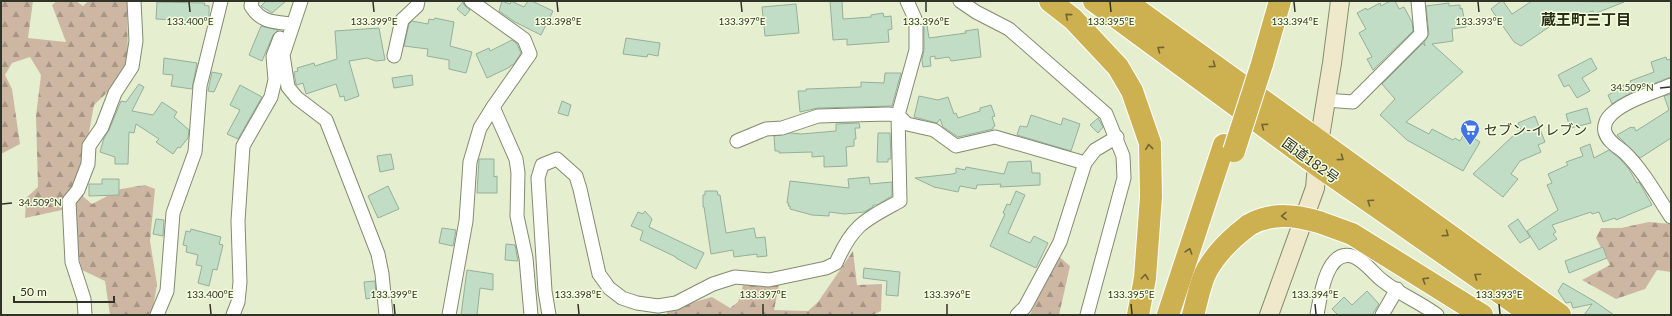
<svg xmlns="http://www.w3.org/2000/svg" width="1672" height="316" viewBox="0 0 1672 316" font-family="Lato,'Noto Sans JP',sans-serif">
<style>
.forest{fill:url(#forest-firs)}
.building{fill:#c2ddc6;stroke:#96af9a}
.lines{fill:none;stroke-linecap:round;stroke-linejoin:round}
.street-casing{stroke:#828b6e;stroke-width:15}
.secondary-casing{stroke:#828b6e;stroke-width:20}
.highway-casing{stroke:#fff;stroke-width:24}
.street{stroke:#fff;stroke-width:13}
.secondary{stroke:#f0e8ca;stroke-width:18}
.highway{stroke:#cdb150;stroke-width:22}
.highway-bridge-casing{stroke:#fff;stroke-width:24;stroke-linecap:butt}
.highway-bridge{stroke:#cdb150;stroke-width:22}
.oneway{stroke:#6f6537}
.ticks{fill:none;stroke:#303327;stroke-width:1.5}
.labels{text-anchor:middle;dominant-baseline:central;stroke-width:3;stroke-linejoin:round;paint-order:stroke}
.poi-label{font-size:14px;fill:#303327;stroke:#f3fddd;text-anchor:start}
.street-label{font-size:14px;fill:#303327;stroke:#f3fddd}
.neighbourhood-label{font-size:15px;font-weight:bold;fill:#262d14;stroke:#f3fddd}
.ticks-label{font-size:10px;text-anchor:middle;fill:#303327;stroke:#f3fddd;stroke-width:3;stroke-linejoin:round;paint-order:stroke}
</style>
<defs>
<pattern id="forest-firs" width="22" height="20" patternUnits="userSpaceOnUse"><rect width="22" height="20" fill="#cdb7a3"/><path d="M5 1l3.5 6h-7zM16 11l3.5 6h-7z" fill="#a79585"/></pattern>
</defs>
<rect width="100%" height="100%" fill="#e5efd0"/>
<g class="forest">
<path d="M1 1H33L28 38 66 42 52 5 57 1H76L83 6 88 1H127L128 64 113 87 94 105 82 170 62 210 25 218 26 198 38 187 36 116 41 75 30 57 12 63 5 75 12 89 20 144 1 154Z"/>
<path d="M145 185 155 189 150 241 157 284 152 315H110L105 281 82 270 76 245 73 202 79 193 92 204 121 189Z"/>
<path d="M1649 222 1671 224V272L1657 270 1645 289 1616 299 1582 280 1610 265 1596 238 1601 228H1621Z"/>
<path d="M853 251 857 285 882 284 881 311 872 315H667V310L712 297 730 308 738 302 743 285H779L774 310 808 311 818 302Z"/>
<path d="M1057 255 1070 266 1059 315H1030Z"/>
</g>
<g class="building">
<path d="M266 1H286L272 13 261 6Z"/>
<path d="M502 1 510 4 511 1 524 7 528 1H532L553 11 541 35 515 22 499 11Z"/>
<path d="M830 1H842L843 19 871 17V15L883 13 884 17 891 16 892 29 888 30 889 42 847 45V39L833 40Z"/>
<path d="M1390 1H1395L1399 9 1404 7 1412 22 1413 31 1373 70 1367 59 1372 57 1359 33 1366 29 1357 13 1366 8 1367 10 1380 3 1381 6Z"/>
<path d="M1501 1H1503L1512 14 1532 1 1624 2 1594 14 1593 11 1552 25 1521 46 1514 42 1491 9Z"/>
<path d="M157 2 205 3 204 5 209 6V17H203V21L156 19Z"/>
<path d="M463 2 464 5 470 10 465 16 457 9Z"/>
<path d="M1449 3V6L1460 5V9L1462 8 1466 27 1452 29 1453 41 1432 44 1463 72 1406 122 1429 134 1432 129 1453 140 1455 138 1460 141 1463 136 1468 138 1470 136 1480 142 1463 171 1407 140 1380 115 1395 99 1382 84 1423 43 1425 46 1424 42 1429 34 1426 6Z"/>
<path d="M796 4 799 33 765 36 762 7Z"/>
<path d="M435 18 454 22 450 46 472 52 466 73 449 69V60L427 56 428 49 404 46 409 24 412 21 428 24 429 19 434 20Z"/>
<path d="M927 25 929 38 966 33 965 31 978 29 981 57 951 61 949 57 935 59V56L930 57 931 66 923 67 922 60 924 50V26Z"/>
<path d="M261 26 278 30 273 35 262 61 249 55Z"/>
<path d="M379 28 385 60 376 61 367 58 349 61 359 96 345 101 344 96 340 97 336 84 306 94 303 83 297 85 296 84 294 72 298 71 297 68 314 63 315 66 337 59 335 31Z"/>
<path d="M626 38 660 43 658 56 648 54 647 57 623 54Z"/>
<path d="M512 40 517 44 521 53 514 64 510 66V67L487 78 476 54 489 48 490 51Z"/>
<path d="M1666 57 1667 60 1671 59V77L1634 91 1612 104 1608 95 1614 92 1613 90 1631 82 1630 81 1654 72 1651 62Z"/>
<path d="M164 58 197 63 192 89 171 86 173 75 163 74Z"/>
<path d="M1591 58 1597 69 1582 78 1590 91 1577 98 1569 85 1564 87 1558 75Z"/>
<path d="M212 72 222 74 214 92 208 91Z"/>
<path d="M885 73H901L892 106 818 108 800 112 798 91H806V89L861 87V82L884 83Z"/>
<path d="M412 75 413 85 394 88 392 78Z"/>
<path d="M139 84 144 87 132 111 153 115 162 102 177 112 174 117 189 130 188 138 180 148 178 147 173 154 156 142 159 139 136 124 134 133 129 132 128 164H115V157L100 152 104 138 109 130 121 101 126 102Z"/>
<path d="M240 85 262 97 238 139 227 134 240 110 230 105Z"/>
<path d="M1671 94V138L1640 158 1617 135 1631 127 1632 128 1634 127 1636 131 1669 110 1664 96Z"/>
<path d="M919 96 938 100 948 97 954 114 956 113 958 118 980 111V108L991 105 995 116 992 117 995 126 993 127V129L958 137 943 127 940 119 937 123 914 117Z"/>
<path d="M562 101 571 105 568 116 558 113Z"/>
<path d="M1587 108 1591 123 1570 128 1566 114Z"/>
<path d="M1031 115 1061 125 1063 118 1080 124 1071 151 1017 135 1020 126 1027 127Z"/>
<path d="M1535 116 1545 142 1538 145 1541 152 1520 161 1511 174 1518 179 1503 197 1473 174 1517 132 1521 130 1518 123Z"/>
<path d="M1098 118 1103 127 1098 133 1090 125Z"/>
<path d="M859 123 860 128H855L856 139H854V146L846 147 847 166 824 167V156L812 157V152L779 153V151H775L774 136 791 133 801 134 836 131V124Z"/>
<path d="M878 133H890L891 159H888V162H877Z"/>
<path d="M1590 144 1594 158 1609 150 1619 158 1629 169 1637 183 1639 182 1652 205 1616 220 1615 218 1603 222 1599 212 1592 214 1591 212 1552 225 1556 232 1553 234 1557 239 1539 250 1527 231 1558 210 1547 185 1552 183 1548 174 1568 165 1566 162 1583 156 1580 148Z"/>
<path d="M391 154 394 169 380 172 377 156Z"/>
<path d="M479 159H494V177L497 176V193H477Z"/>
<path d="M1031 161 1032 173H1040V185L1000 187 1001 184 977 185 976 189 960 186 958 192 934 187 915 178 952 174 956 173V168L965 170 966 167 1004 174 1008 162Z"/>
<path d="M869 177 870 184 892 182V196L877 205H873V207L864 212 845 214 829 212V216L812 215 790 209V206H788L789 203H787L790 181 849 188 848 179Z"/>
<path d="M102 179H119V195L89 196V184H102Z"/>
<path d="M388 186 399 209 378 218 368 196Z"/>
<path d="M705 191H717L718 195H720L726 233 754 228 756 238 765 237 767 256 757 257V254L734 257 733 250 711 254 704 207H703V195H705Z"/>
<path d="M1016 191 1025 195 1008 233 1030 243 1034 236 1048 243 1036 268 990 246 1005 214 1003 213 1007 204 1010 205Z"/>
<path d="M645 211 652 219 649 227 704 253 696 269 676 258V257L640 240 643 231 631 226 638 212 643 214Z"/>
<path d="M156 219 164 220 163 236 153 234Z"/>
<path d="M1518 219 1530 237 1520 243 1508 226Z"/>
<path d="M442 228 456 230 453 246 439 243Z"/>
<path d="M191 229 221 237 219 244 223 245 217 270 213 269 209 286 198 283 202 266 196 265 198 255 186 252 187 246 183 245 186 231 190 232Z"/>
<path d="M506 244 515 245 518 261 505 260Z"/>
<path d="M1603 247 1607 258 1569 273 1565 261Z"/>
<path d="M864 268 900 272 898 296 886 295 887 281 863 278Z"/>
<path d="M467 270 493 274V290L480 288 477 315H461Z"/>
<path d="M375 281 376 297 366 299 364 282Z"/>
<path d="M1563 283 1594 301 1614 315H1584L1592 304 1573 308 1571 302 1566 303 1558 291Z"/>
<path d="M1367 291 1379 304 1372 315H1338L1332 309 1344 297 1352 305Z"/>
</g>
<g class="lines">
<g class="street-casing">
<g id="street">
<path d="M252 1 251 6C261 23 275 22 293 24"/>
<path d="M301 1 283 55 288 87 297 98 326 120 378 254 382 274 386 315"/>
<path d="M960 1 976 12 1009 29 1106 114 1123 156 1124 178 1087 315"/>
<path d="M394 56 402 20 417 6 418 1"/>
<path d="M1671 85C1653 93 1620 102 1608 118 1605 122 1604 128 1605 132 1608 142 1617 146 1624 152 1643 170 1657 196 1671 217"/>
<path d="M1325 100 1353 102 1421 34 1418 1"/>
<path d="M493 107 516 159 518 173 517 216 526 258 531 315"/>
<path d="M737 141 766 129 782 128 818 116 888 114 898 115 907 124 934 130 956 146 995 137 1085 163"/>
<path d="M85 315 84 299 72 262 69 201 78 190 88 164 89 146 102 127 115 93 132 67 136 41 134 1"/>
<path d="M157 315 167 291 173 213 195 152 200 86 221 1"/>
<path d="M233 315 238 302 240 282 238 221 243 146 271 97 275 80 273 56 280 38"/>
<path d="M449 315 466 221 470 162 480 128 493 107 530 54 524 39 471 1"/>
<path d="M549 315 545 291 538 178 542 165 557 159 576 176 580 189 599 274 609 288 622 298 637 303 658 306 676 303 713 284 735 277 769 280 826 268 836 263C853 224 865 220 900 201L898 115 916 50V21L907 1"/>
<path d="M1017 315 1025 307 1060 242 1085 163 1095 150 1117 137"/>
<path d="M1317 315C1320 298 1326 249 1352 256 1365 260 1372 273 1383 281 1399 294 1420 302 1437 315"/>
<path d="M1382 315 1397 289"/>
</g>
</g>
<g class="secondary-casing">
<path id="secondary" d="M1269 315 1315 188 1319 143 1332 63 1340 1"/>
</g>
<g class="highway-casing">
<g id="highway">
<path d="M1050 1 1073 19 1118 67 1132 91 1150 143 1151 197 1145 278 1138 315"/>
<path d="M1094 1 1317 165 1532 315"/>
<path d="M1125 1 1560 315"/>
<path d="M1262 64 1280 1"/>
<path d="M1319 222 1352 234 1482 315"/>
<path d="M1168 315 1224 145"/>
<path d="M1193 315C1197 302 1200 282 1207 270 1217 252 1233 237 1249 225"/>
</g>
</g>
<use href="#street" class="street"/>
<use href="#secondary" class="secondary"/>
<use href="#highway" class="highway"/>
<g class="highway-bridge-casing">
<g id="highway-bridge">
<path d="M1234 151 1262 64"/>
<path d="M1249 225C1272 212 1295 215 1319 222"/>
</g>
</g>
<use href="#highway-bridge" class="highway-bridge"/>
</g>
<defs><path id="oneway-chevron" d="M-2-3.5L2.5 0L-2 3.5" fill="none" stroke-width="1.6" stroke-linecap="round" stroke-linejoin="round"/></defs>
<g class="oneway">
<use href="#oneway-chevron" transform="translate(1068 16) rotate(-140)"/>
<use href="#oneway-chevron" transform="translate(1160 49) rotate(-144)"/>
<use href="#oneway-chevron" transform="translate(1213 65) rotate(36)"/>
<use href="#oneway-chevron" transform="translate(1264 126) rotate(-144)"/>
<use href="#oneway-chevron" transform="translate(1149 147) rotate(-96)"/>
<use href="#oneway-chevron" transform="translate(1341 158) rotate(36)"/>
<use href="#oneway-chevron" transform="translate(1370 202) rotate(-145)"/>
<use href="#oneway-chevron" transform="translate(1284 216) rotate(178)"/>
<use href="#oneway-chevron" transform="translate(1446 234) rotate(36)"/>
<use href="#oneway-chevron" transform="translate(1189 251) rotate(-72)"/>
<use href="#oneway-chevron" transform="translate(1477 276) rotate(-145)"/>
<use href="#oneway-chevron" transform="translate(1145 277) rotate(-83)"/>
<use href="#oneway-chevron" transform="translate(1425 280) rotate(-148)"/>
</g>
<path class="ticks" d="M189 2 190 12M373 2 374 12M557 2 558 12M741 2 742 12M926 2V12M1110 2 1111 12M1294 2 1295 12M1478 2 1479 12M1660 88 1670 87M2 204 12 203M210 304 211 314M394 304 395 314M578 304 579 314M763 304V314M947 304V314M1131 304 1132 314M1315 304 1316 314M1499 304 1500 314"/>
<defs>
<g id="supermarket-pin" transform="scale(1)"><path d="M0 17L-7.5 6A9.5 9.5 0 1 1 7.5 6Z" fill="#4174e5" stroke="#f3fddd"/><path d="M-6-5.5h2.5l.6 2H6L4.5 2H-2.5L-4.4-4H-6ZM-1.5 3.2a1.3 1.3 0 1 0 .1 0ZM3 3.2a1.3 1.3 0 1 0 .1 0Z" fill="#fff"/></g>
</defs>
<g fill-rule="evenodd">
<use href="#supermarket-pin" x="1470" y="129"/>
</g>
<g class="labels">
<g class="poi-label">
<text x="1484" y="129">セブン-イレブン</text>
</g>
<g class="street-label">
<text transform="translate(1311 160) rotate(36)">国道182号</text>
</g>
<g class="neighbourhood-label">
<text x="1586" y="19">蔵王町三丁目</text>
</g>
</g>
<g class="ticks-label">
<text x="190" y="25">133.400°E</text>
<text x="374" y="25">133.399°E</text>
<text x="558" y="25">133.398°E</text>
<text x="742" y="25">133.397°E</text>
<text x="926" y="25">133.396°E</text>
<text x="1111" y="25">133.395°E</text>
<text x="1295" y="25">133.394°E</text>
<text x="1479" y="25">133.393°E</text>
<text x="1632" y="91">34.509°N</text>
<text x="40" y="206">34.509°N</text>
<text x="210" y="298">133.400°E</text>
<text x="394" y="298">133.399°E</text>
<text x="578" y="298">133.398°E</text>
<text x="763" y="298">133.397°E</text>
<text x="947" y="298">133.396°E</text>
<text x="1131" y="298">133.395°E</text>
<text x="1315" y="298">133.394°E</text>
<text x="1499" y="298">133.393°E</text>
</g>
<rect width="1672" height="316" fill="none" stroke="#303327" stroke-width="4"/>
<path d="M14 296v6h100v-6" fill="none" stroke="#303327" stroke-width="2"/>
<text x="20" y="296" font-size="12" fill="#303327" stroke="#f3fddd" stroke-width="3" paint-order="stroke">50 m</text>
</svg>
